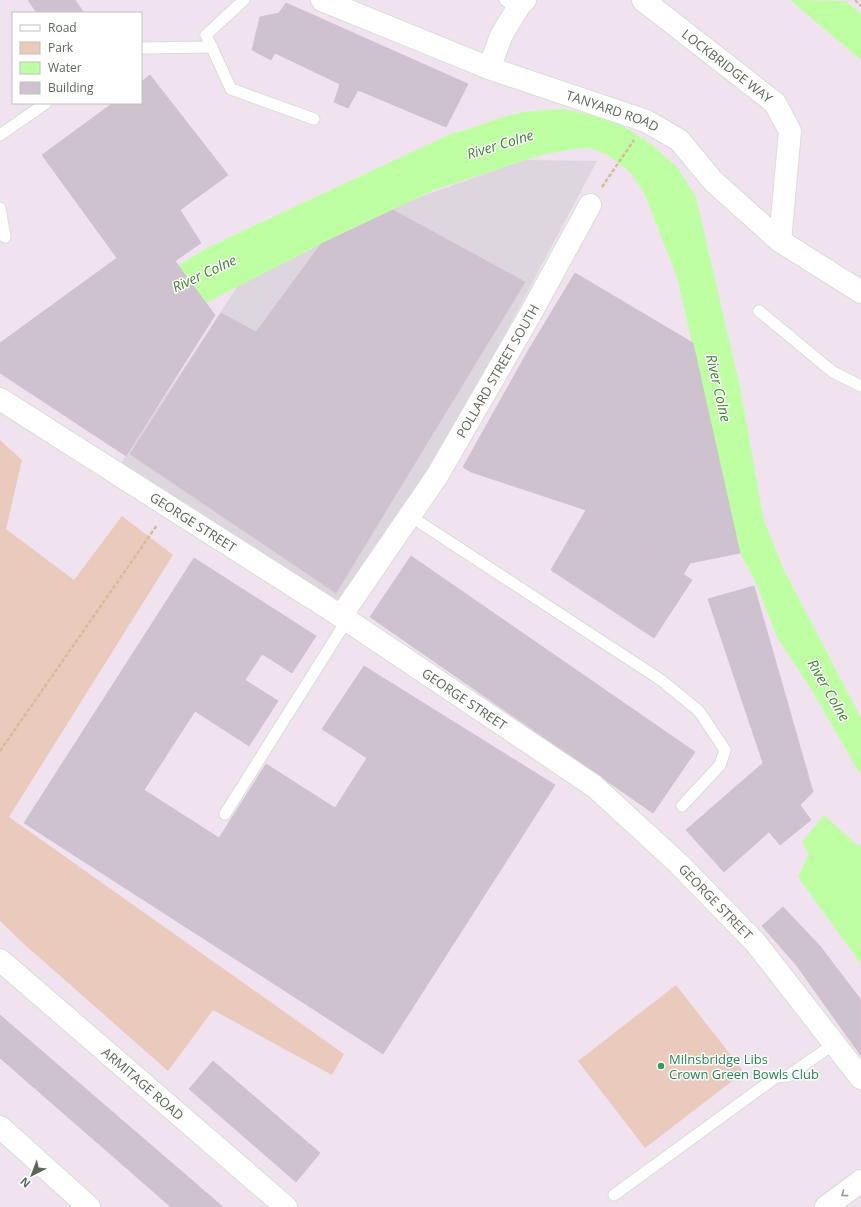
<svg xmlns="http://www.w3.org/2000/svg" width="861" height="1207" viewBox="0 0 861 1207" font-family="'Open Sans',sans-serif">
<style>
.industrial{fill:#ded6de}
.green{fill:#eacabd}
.water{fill:#beffa4}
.building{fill:#cdc2cd;stroke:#d5c1d5}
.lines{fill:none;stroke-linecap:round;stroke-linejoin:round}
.service-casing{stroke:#d7ded6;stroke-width:13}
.minor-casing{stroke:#d7ded6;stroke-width:24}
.path{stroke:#d5bc9b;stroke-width:2.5;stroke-dasharray:4 2;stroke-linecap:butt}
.service{stroke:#fff;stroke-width:11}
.minor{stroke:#fff;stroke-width:22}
.oneway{stroke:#969c94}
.leisure-dot{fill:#2e9e5b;stroke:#fff;stroke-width:1.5}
.labels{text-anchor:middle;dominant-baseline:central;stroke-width:3;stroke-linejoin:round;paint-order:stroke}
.street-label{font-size:13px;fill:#5d665b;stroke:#fff}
.leisure-label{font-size:13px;fill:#27864d;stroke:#fff;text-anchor:start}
.water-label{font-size:14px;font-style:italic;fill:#3c842a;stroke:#fff}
</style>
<rect width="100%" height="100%" fill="#f0e3ef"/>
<path class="industrial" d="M524 160 597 161 442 453 339 608 119 466 239 284 389 208Z"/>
<g class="green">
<path d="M0 440 22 460 6 529 74 580 122 516 173 555 9 817 344 1054 332 1075 213 1010 168 1071 25 945 0 921Z"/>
<path d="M676 985 744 1072 645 1148 578 1061Z"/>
</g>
<g class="water">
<path d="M790 0 846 1 861 14V60Z"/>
<path d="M564 109 603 118 626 128 651 144 677 167 696 197 740 387 764 521 784 570 861 718V776L813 692 778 639 755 581 740 553 677 277 644 193 631 173 608 155 590 148 574 149 541 155 434 190 321 244 206 303 178 266 205 249 234 235 453 133C469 130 484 123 500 118 520 111 543 110 564 109Z"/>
<path d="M824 815 858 846 861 844V964L798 877 809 854 802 842Z"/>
</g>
<g class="building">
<path d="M28 0H75L84 13H37Z"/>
<path d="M286 3 468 84 446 127 358 90 348 108 334 102 340 84 275 53 271 60 252 50 260 17 279 13Z"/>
<path d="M150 75 228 175 180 210 201 243 175 261 215 315 126 456 0 373V343L117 258 42 155 113 103H141V82Z"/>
<path d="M393 210 525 282 336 593 130 454 221 313 256 332 321 244Z"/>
<path d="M575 273 693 343 740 553 690 563 683 575 586 510 471 472 463 467 528 351Z"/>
<path d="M586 510 692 580 654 638 551 570Z"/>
<path d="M411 556 695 752 653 813 370 617Z"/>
<path d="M194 558 316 636 292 673 262 654 245 680 278 701 249 746 195 711 144 790 219 838 266 764 335 808 367 758 322 729 364 666 555 785 383 1054 24 823Z"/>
<path d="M754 586 813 792 800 805 811 820 780 845 769 832 724 872 686 830 763 763 708 599Z"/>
<path d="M783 907 820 946 861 1000V1056L797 966 762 926Z"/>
<path d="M0 1015 223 1207H171L0 1058Z"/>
<path d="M213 1061 320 1153 296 1182 189 1089Z"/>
</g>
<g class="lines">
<g class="service-casing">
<g id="service">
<path d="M244 0 206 35 231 89 314 119"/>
<path d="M505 0 517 10"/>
<path d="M141 48 212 47"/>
<path d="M0 135 46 103"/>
<path d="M0 208 5 237"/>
<path d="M759 311 833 372 861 386"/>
<path d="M410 516 661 680 699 711 725 750 720 765 682 806"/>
<path d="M225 814 347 620"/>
<path d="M614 1195 776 1077 788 1076 834 1044"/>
</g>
</g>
<g class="minor-casing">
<g id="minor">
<path id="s1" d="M322 0 489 68 646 121 679 140 713 181 780 241 861 292"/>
<path id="s2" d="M643 0 775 103 790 131 780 241"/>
<path d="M489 68 502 34 523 0H525"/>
<path id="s3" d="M0 399 347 620 594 786 679 864 755 942 861 1078"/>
<path id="s4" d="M341 616 437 476 531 313 590 205"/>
<path id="s5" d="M0 960 286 1207"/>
<path d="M0 1127 89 1207"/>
<path d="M826 1207 861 1181"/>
</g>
</g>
<g class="path">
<path d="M855 0 861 6"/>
<path d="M602 187 634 140"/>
<path d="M0 751 157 525"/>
</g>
<use href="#service" class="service"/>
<use href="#minor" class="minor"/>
</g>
<defs><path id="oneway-chevron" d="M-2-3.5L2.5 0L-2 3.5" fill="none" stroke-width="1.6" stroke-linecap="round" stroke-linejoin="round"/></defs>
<use class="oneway" href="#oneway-chevron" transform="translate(844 1194) rotate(144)"/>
<circle class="leisure-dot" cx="661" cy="1066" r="4"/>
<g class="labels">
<g class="street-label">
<text stroke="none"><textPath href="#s2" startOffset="107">LOCKBRIDGE WAY</textPath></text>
<text stroke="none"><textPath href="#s1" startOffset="311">TANYARD ROAD</textPath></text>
<text stroke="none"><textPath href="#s4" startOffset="291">POLLARD STREET SOUTH</textPath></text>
<text stroke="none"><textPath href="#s3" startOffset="229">GEORGE STREET</textPath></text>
<text stroke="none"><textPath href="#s3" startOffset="553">GEORGE STREET</textPath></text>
<text stroke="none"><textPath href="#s3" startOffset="877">GEORGE STREET</textPath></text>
<text stroke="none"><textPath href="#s5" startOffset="189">ARMITAGE ROAD</textPath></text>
</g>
<g class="leisure-label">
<text x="669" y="1059">Milnsbridge Libs<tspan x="669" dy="15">Crown Green Bowls Club</tspan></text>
</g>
<g class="water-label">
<text transform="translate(500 144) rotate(-17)">River Colne</text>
<text transform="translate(204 273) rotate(-25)">River Colne</text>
<text transform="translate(719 388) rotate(77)">River Colne</text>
<text transform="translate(829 690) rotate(60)">River Colne</text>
</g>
</g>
<rect x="12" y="12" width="130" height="92" fill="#ffffff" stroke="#bec2bd"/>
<rect x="20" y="25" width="20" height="6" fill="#ffffff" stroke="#bec2bd"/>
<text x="48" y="32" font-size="12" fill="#5d665b">Road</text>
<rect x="20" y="42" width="20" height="12" fill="#eacabd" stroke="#bec2bd"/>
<text x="48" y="52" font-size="12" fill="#5d665b">Park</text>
<rect x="20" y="62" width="20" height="12" fill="#beffa4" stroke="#bec2bd"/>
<text x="48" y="72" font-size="12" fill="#5d665b">Water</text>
<rect x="20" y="82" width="20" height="12" fill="#cdc2cd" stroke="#bec2bd"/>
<text x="48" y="92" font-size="12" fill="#5d665b">Building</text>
<g transform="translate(32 1175) rotate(222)" stroke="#ffffff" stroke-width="3" paint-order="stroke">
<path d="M0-3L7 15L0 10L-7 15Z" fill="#5d665b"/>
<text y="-6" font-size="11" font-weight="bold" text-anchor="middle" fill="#5d665b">N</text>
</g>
</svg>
